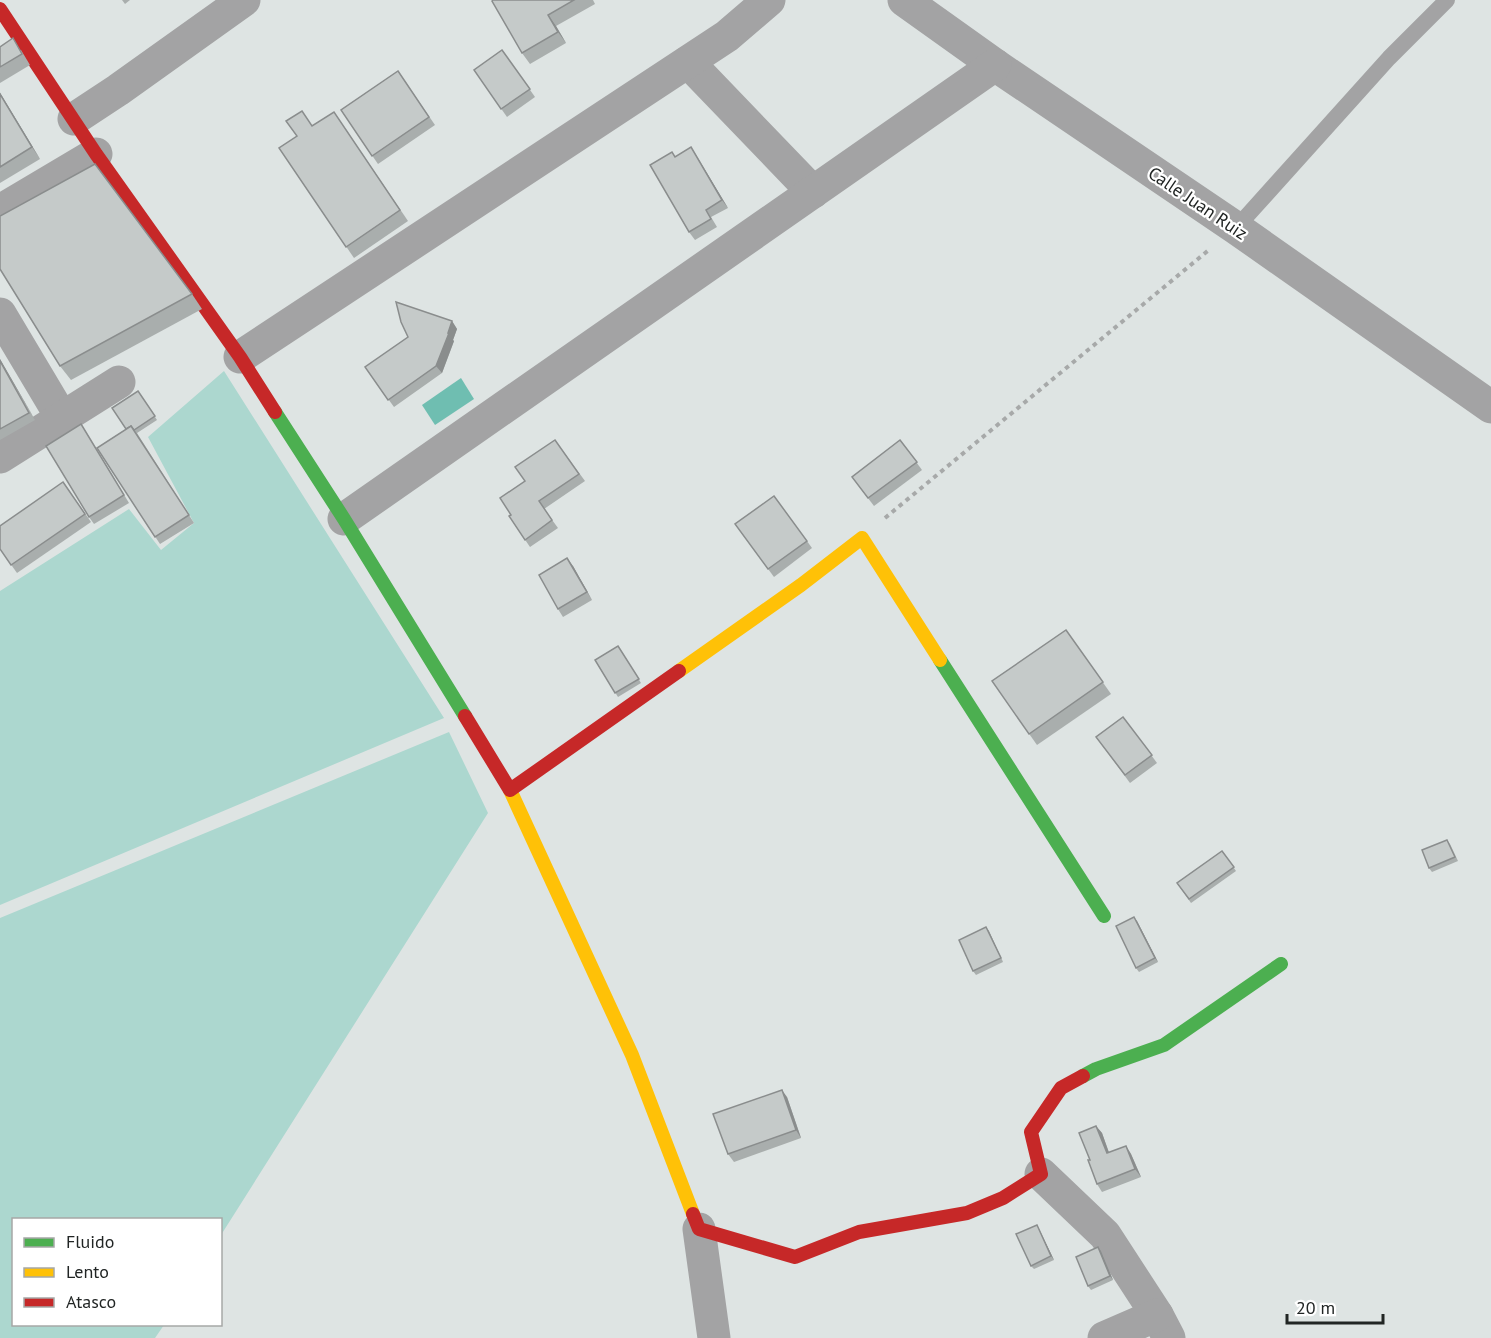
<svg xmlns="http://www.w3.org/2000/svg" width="1491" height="1338" viewBox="0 0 1491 1338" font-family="'PT Sans',sans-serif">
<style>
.green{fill:#acd7cf}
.water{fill:#6fbeb1}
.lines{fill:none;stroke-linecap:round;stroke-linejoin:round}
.path{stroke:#a7a9a9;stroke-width:4;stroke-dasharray:4.5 4.5;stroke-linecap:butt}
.lane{stroke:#a3a3a4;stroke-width:16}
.street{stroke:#a3a3a4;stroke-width:33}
.fast{stroke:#4caf50;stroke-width:14}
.slow{stroke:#ffc107;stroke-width:14}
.jam{stroke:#c62828;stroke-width:14}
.wall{fill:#a9aead}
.shaded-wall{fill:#8a8d8d}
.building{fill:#c5cac9;stroke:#8a8d8d;stroke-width:1.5}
.labels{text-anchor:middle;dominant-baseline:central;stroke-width:4.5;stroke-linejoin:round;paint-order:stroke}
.street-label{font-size:18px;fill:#212524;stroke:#fff}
</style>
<rect width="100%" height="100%" fill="#dee4e3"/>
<g class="green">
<path d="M224 371 444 718 0 905V591L129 509 161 550 194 523 148 437Z"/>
<path d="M449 732 488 813 221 1235 220 1220H14V1324L164 1325 155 1338H0V918Z"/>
</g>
<path class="water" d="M461 378 474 399 435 425 422 405Z"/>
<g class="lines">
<path class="path" d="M885 518 1210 249"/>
<path class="lane" d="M1236 228 1389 58 1447 0"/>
<g class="street">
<path d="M904 0 995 65 1236 228 1491 407"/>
<path d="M688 62 813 192"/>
<path d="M74 119 118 90 244 0"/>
<path d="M0 211 96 154"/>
<path d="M0 314 62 418"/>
<path d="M240 357 727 36 769 0"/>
<path d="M0 457 119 382"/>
<path d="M344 519 995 65"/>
<path d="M1041 1174 1105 1235 1157 1315 1169 1338"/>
<path d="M699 1229 714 1338"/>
<path d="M1104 1338 1157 1315"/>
</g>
<g class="fast">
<path d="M275 412 344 519 465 716"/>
<path d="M940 660 1104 916"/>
<path d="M1083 1076 1096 1069 1164 1045 1281 964"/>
</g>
<g class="slow">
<path d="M679 671 801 585 862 538 940 660"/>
<path d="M510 790 632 1055 693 1214"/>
</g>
<g class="jam">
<path d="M0 9 96 154 240 357 275 412"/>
<path d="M465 716 510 790 679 671"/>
<path d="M693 1214 699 1229 795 1257 859 1232 967 1213 1003 1198 1041 1174 1031 1132 1061 1088 1083 1076"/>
</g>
</g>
<g class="wall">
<path d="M122 0H130L125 4Z"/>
<path d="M493 0H593L595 4 556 26 566 43 530 64 522 53Z"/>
<path d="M0 47 21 50 30 65 0 83Z"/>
<path d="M502 50 535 97 507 117 474 70Z"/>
<path d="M398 71 435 125 378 164 341 110Z"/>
<path d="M0 93 40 159 0 183Z"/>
<path d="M334 112 408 221 354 258 279 148Z"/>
<path d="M691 147 728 208 711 217 717 227 695 240 689 232 675 157Z"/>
<path d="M192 294 202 309 71 380 60 366Z"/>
<path d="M452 321 457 329 453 340 454 341 442 373 394 407 365 367Z"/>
<path d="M0 359 35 420 0 440Z"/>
<path d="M138 391 157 420 137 433 194 523 160 544 97 448 126 429Z"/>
<path d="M86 432 129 503 94 524 89 517Z"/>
<path d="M555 440 585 481 544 509 558 528 530 547 509 516 511 515 525 481Z"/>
<path d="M900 440 922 470 874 506 852 477Z"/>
<path d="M64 483 91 522 17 573 0 549Z"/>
<path d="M774 496 812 548 774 577 735 524Z"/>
<path d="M573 566 592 600 563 617 558 609Z"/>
<path d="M1066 630 1111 694 1037 745 992 681Z"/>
<path d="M618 646 641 683 618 697 595 660Z"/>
<path d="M1123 717 1157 763 1130 783 1096 737Z"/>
<path d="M1447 840 1450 844 1458 861 1432 872 1429 868Z"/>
<path d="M1222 851 1236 871 1191 903 1177 883Z"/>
<path d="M1137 921 1158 962 1139 972 1136 968Z"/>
<path d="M986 927 1003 962 976 975 973 971Z"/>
<path d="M787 1097 801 1138 734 1162 728 1154Z"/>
<path d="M1096 1126 1102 1133 1109 1153 1126 1146 1131 1154 1141 1177 1102 1192 1097 1184 1090 1160Z"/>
<path d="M1037 1225 1054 1260 1034 1269 1031 1266Z"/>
<path d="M1098 1247 1101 1251 1113 1280 1091 1290 1088 1286Z"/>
</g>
<g class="shaded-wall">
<path d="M548 15 556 26 566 43 558 32Z"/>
<path d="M0 93 40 159 32 147 0 94Z"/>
<path d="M691 147 696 155 728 208 722 200Z"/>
<path d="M452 321 457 329 453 340 454 341 442 373 436 366Z"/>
<path d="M0 359 35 420 0 361Z"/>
<path d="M567 558 573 566 592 600 587 592Z"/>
<path d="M1134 917 1137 921 1158 962 1155 958Z"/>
<path d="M986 927 989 931 1003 962 1001 958Z"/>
<path d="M782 1090 787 1097 801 1138 796 1130Z"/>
<path d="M1096 1126 1102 1133 1112 1161 1107 1153Z"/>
<path d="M1126 1146 1131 1154 1141 1177 1135 1169Z"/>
<path d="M1037 1225 1039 1229 1054 1260 1051 1256Z"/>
<path d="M1098 1247 1101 1251 1113 1280 1110 1276Z"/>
</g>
<g class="building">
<path d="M493 0H574L548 15 558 32 522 53 492 1Z"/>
<path d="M13 38 22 54 0 67V47Z"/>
<path d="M502 50 530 89 501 109 474 70Z"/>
<path d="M398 71 429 117 372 156 341 110Z"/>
<path d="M0 94 32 147 0 167Z"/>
<path d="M302 111 312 126 334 112 400 210 346 247 279 148 297 136 286 121Z"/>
<path d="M691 147 722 200 706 210 711 219 689 232 650 165 672 152 675 157Z"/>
<path d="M95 164 192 294 60 366 0 269V216Z"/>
<path d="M396 302 452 321 448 333H449L436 366 388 400 365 367 408 337 401 322Z"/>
<path d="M0 361 29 413 0 429Z"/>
<path d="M138 391 155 416 134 430 131 426 126 429 112 408Z"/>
<path d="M81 424 124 495 89 517 46 446Z"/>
<path d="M131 426 189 515 155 537 97 448Z"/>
<path d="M555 440 579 474 539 501 552 520 525 540 509 516 511 515 500 498 525 481 515 467Z"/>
<path d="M900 440 917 462 868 498 852 477Z"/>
<path d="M63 482 85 514 11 565 0 549V526Z"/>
<path d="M774 496 807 541 768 569 735 524Z"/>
<path d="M567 558 587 592 558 609 539 575Z"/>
<path d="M1066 630 1103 682 1029 734 992 681Z"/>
<path d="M618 646 639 679 615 693 595 660Z"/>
<path d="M1123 717 1152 755 1125 775 1096 737Z"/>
<path d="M1447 840 1455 857 1429 868 1422 850Z"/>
<path d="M1222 851 1234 867 1189 899 1177 883Z"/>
<path d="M1134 917 1155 958 1136 968 1116 926Z"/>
<path d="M986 927 1001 958 973 971 959 940Z"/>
<path d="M782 1090 796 1130 728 1154 713 1114Z"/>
<path d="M1096 1126 1107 1153 1126 1146 1135 1169 1097 1184 1088 1160H1090L1079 1133Z"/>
<path d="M1037 1225 1051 1256 1031 1266 1016 1234Z"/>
<path d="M1098 1247 1110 1276 1088 1286 1076 1257Z"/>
</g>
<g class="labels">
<g class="street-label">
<text transform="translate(1198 203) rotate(34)">Calle Juan Ruiz</text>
</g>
</g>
<rect x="12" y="1218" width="210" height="108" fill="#ffffff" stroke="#a6a8a7" stroke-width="1.5"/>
<rect x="24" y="1238" width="30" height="9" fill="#4caf50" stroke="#a6a8a7" stroke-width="1.5"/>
<text x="66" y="1248" font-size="18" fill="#212524">Fluido</text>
<rect x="24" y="1268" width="30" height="9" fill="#ffc107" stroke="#a6a8a7" stroke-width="1.5"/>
<text x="66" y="1278" font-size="18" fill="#212524">Lento</text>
<rect x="24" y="1298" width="30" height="9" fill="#c62828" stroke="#a6a8a7" stroke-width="1.5"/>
<text x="66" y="1308" font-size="18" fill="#212524">Atasco</text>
<path d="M1287 1314v9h96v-9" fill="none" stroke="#212524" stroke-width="3"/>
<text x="1296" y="1314" font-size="18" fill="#212524" stroke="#ffffff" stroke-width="4.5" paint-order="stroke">20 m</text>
</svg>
